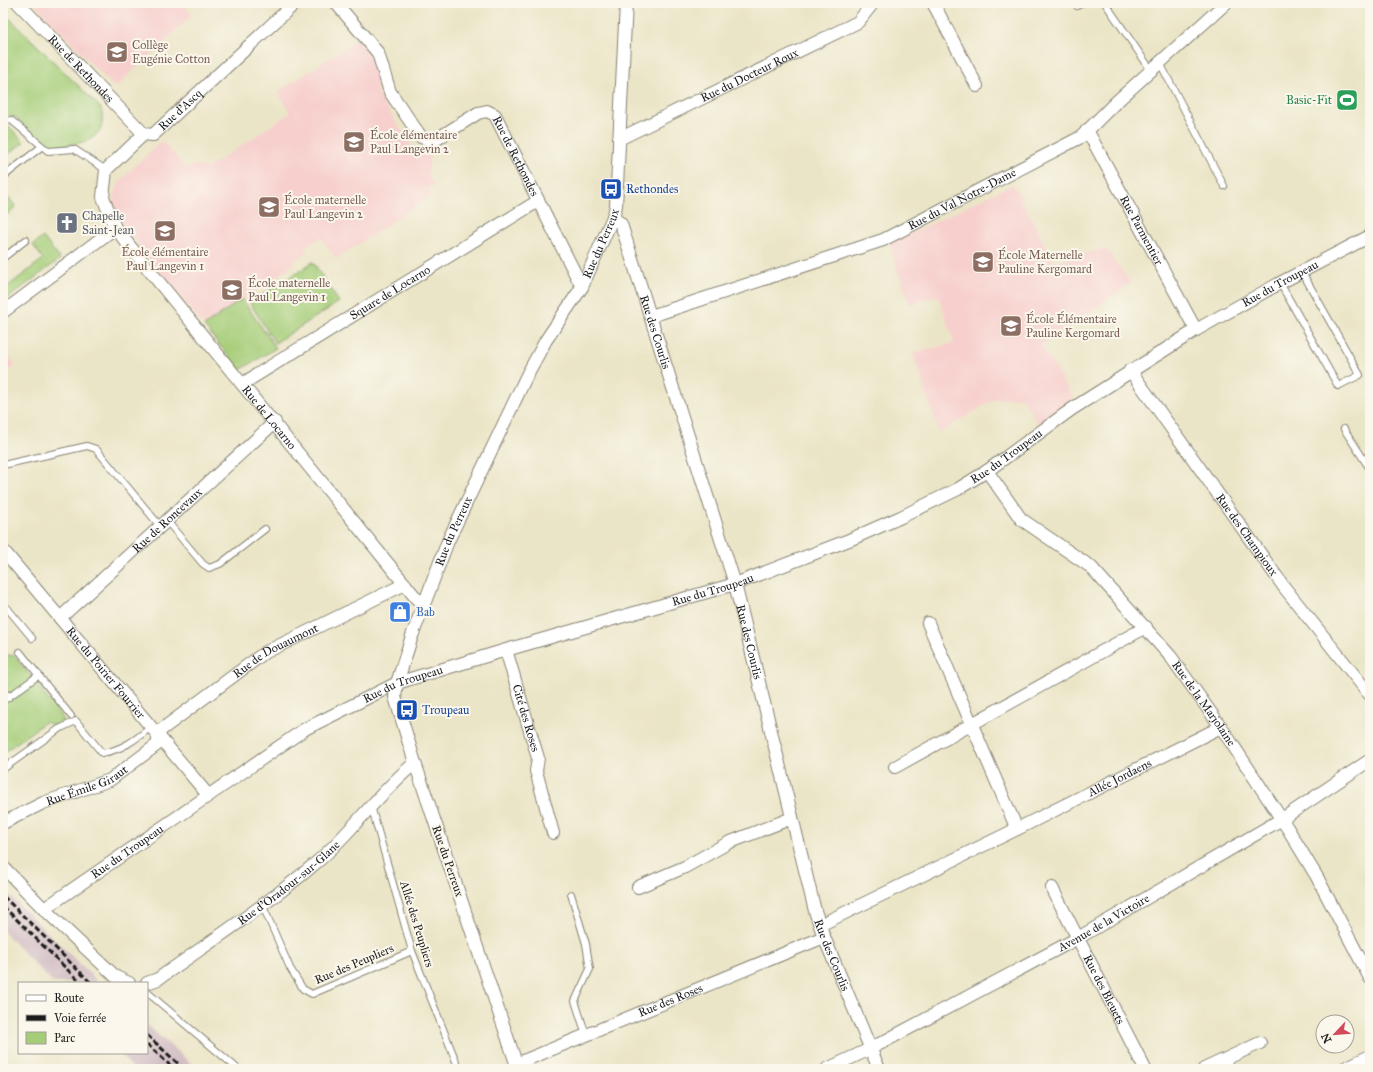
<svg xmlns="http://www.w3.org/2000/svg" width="1373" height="1072" viewBox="0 0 1373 1072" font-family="'IM FELL Great Primer',serif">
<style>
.built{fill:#f7d0ce}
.industrial{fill:#d2bec4}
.green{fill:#a5cd78;stroke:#60744a}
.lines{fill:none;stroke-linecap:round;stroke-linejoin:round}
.service-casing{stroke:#848072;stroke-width:8}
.minor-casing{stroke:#848072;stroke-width:14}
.service{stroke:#fff;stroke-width:6}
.minor{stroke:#fff;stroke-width:12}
.rail{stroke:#1c1c1c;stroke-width:3;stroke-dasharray:6 3;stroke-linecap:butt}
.labels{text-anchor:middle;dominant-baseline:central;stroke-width:4;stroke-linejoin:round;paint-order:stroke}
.education-label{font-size:12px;fill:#785e54;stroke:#fbf7ec;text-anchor:start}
.street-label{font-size:12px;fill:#1c1c1c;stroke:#fbf7ec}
.leisure-label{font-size:12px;fill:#27864d;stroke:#fbf7ec;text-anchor:end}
.transit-label{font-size:12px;fill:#164399;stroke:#fbf7ec;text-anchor:start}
.worship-label{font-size:12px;fill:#5b616d;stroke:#fbf7ec;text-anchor:start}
.shop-label{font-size:12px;fill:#366cbe;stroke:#fbf7ec;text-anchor:start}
</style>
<rect width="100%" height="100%" fill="#fbf7ec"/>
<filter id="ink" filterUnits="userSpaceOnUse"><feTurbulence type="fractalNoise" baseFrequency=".025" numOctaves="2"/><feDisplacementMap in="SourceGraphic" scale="8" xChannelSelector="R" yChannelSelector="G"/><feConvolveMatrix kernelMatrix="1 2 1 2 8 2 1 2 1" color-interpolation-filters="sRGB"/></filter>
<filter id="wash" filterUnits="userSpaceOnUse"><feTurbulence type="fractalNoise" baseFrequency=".012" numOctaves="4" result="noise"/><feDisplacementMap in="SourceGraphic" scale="16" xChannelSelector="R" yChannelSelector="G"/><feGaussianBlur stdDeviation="0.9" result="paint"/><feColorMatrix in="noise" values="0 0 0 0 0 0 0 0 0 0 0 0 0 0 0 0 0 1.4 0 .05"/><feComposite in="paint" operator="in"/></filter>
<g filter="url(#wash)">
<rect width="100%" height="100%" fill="#ebe5c7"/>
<g class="built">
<path d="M33 3H182L192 15 115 88Z"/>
<path d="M357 40 375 61 378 94 415 151 430 154 428 177 434 185 428 189 432 195 336 259 321 237 304 247 307 252 293 262 294 264 204 326 118 220 113 201 119 182 160 142 165 143 185 168 197 165 208 168 290 113 278 92Z"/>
<path d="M1013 184 1055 263 1105 248 1131 283 1041 345 1073 398 1039 425 1023 398 995 399 939 433 913 353 954 343 938 295 910 305 889 244Z"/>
<path d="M3 349 16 365 3 375Z"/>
</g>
<g class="industrial">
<path d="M3 889 95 979 99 983H53L3 931Z"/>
<path d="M147 1025 197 1069H134L119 1053H147Z"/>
</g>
<g class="green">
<path d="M3 12 101 108C110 145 74 144 48 147L14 116 7 124 24 142 3 158Z"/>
<path d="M4 192 16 207 5 216 3 224Z"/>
<path d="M43 237 60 259 3 302V290L43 259 33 245Z"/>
<path d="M313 262 339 302 275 343 250 303Z"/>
<path d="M242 299 276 348 240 370 204 326Z"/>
<path d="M7 655 15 656 64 720 56 726 45 722 3 753V659Z"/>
</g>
</g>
<g filter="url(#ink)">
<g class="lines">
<g class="service-casing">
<g id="service">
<path d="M1105 3 1151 70"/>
<path d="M1077 6 1082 3"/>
<path d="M1160 63 1224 186"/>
<path d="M11 120 48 151 74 149 106 170"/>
<path d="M3 177 41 147"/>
<path d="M3 258 26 240"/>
<path d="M1280 283 1338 386 1360 375 1302 272"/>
<path d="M1344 429 1370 469"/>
<path d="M3 465 87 446 96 449 160 526"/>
<path d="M166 520 203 564 209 568 220 564 265 529"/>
<path d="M3 603 32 638"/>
<path d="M20 652 71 716"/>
<path d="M3 690 9 697"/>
<path d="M3 701 39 675"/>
<path d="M3 769 59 729 76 721 102 753C122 750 135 740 151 727"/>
<path d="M371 806 412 951 459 1069"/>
<path d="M571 894 586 944 590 969 575 1001 586 1035"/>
<path d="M262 904 290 968 303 989 312 994 412 951"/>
<path d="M147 992 238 1069"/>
</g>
</g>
<g class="minor-casing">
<g id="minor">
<path id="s1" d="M18 3 144 134"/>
<path id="s2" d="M336 3 378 53 390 92 421 137 429 140 437 139 478 113 487 111 495 115 582 287"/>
<path d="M933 3 977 86"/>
<path id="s3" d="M1087 130 1196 330"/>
<path id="s4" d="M144 134 106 170 103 197 115 228 416 598 424 605"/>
<path id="s5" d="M144 134 153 135 295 3"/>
<path id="s6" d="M619 139 858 22 873 3"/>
<path id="s7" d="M613 217 621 224 735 584 815 911 824 937 879 1069"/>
<path d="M3 312 115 228"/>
<path id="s8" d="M651 316 883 240 1081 137 1115 103 1226 3"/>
<path id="s9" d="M1130 370 1284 587 1370 695"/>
<path id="s10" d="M242 384 538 201"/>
<path id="s11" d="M987 471 1021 519 1091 567 1171 657 1221 727 1288 829 1317 877 1370 978"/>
<path id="s12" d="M3 550 208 795"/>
<path id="s13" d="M60 618 275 422"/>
<path d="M928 623 1017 829"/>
<path id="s14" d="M506 650 538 758 536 771 553 833"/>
<path d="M895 767 1146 627"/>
<path id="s15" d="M3 823 43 803 110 780 158 744V736L161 730 264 653 405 584"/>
<path d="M3 867 44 909 116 977 129 983"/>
<path d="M638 887 685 867 728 843 792 818"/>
<path id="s16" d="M1052 888 1145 1069"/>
<path id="s17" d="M44 909 305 729 397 683 506 650 735 584 849 540 901 517 958 489 987 471 1072 409 1196 330 1280 283 1370 236"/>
<path id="s18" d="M820 925 1017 829 1221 727"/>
<path id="s19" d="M147 983 158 979C211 941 267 905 317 862 352 832 379 792 415 763"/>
<path id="s20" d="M516 1064 824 937"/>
<path id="s21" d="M518 1069 415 763 395 697 397 683 412 636 448 541 527 375 546 340 582 287 613 217 616 206 626 3"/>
<path id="s22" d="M827 1069 870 1049 1078 938 1282 819 1370 760"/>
<path d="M1204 1069 1260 1043"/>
<path d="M1343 1069 1370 1056"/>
</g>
</g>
<use href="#service" class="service"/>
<use href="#minor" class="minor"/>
<g class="rail">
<path d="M3 896 91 983"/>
<path d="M3 906 81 983"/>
<path d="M147 1035 184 1069"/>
<path d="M147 1044 174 1069"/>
</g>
</g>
</g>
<defs>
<g id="school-square" transform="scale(1.15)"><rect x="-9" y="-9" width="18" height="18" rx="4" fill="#8d6e63" stroke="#fbf7ec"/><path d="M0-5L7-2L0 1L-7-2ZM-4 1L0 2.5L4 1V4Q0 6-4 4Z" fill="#fff"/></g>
<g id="stadium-square" transform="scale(1.15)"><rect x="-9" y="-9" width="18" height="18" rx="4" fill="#2e9e5b" stroke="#fbf7ec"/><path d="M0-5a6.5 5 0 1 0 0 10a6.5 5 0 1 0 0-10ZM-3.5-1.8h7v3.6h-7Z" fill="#fff"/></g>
<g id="bus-square" transform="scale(1.15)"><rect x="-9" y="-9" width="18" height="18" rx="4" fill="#1a4fb4" stroke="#fbf7ec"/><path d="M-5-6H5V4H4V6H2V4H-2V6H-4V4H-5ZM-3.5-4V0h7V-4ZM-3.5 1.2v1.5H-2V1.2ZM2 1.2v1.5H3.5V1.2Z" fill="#fff"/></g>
<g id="church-square" transform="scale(1.15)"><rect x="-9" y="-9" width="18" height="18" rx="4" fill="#6b7280" stroke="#fbf7ec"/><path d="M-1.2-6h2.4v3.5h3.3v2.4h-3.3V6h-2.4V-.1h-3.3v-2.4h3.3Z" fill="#fff"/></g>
<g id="shop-square" transform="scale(1.15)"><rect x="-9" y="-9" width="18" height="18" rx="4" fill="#3f7fe0" stroke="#fbf7ec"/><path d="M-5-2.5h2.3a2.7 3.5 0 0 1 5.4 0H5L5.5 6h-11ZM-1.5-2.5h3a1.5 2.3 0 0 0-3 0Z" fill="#fff"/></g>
</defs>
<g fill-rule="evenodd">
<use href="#school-square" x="117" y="52"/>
<use href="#stadium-square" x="1347" y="100"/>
<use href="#school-square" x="354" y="142"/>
<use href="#bus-square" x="611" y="189"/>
<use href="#school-square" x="269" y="207"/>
<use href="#church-square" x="67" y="223"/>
<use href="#school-square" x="165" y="231"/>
<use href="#school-square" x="983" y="262"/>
<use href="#school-square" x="232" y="290"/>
<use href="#school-square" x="1011" y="326"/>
<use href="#shop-square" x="400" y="612"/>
<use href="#bus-square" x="407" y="710"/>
</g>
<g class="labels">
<g class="education-label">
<text x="132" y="45">Collège<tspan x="132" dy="14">Eugénie Cotton</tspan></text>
<text x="370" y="135">École élémentaire<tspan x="370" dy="14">Paul Langevin 2</tspan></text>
<text x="284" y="200">École maternelle<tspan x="284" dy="14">Paul Langevin 2</tspan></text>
<text x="165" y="252" text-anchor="middle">École élémentaire<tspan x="165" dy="14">Paul Langevin 1</tspan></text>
<text x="998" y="255">École Maternelle<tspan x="998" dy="14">Pauline Kergomard</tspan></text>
<text x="248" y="283">École maternelle<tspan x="248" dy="14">Paul Langevin 1</tspan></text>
<text x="1026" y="319">École Élémentaire<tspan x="1026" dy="14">Pauline Kergomard</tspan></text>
</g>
<g class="street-label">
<text stroke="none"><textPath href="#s1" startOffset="91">Rue de Rethondes</textPath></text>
<text stroke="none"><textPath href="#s6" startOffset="145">Rue du Docteur Roux</textPath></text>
<text stroke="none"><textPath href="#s5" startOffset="46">Rue d'Ascq</textPath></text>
<text stroke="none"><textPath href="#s2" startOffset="290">Rue de Rethondes</textPath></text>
<text stroke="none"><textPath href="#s8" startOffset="333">Rue du Val Notre-Dame</textPath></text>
<text stroke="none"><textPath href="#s3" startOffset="114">Rue Parmentier</textPath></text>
<text stroke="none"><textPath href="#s21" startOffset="892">Rue du Perreux</textPath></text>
<text stroke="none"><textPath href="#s17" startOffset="1397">Rue du Troupeau</textPath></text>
<text stroke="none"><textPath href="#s10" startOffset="174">Square de Locarno</textPath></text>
<text stroke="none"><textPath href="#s7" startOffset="124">Rue des Courlis</textPath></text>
<text stroke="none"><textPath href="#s4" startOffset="357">Rue de Locarno</textPath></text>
<text stroke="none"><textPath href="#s17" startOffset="1073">Rue du Troupeau</textPath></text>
<text stroke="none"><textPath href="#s13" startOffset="145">Rue de Roncevaux</textPath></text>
<text stroke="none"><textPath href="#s21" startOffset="568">Rue du Perreux</textPath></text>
<text stroke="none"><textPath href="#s9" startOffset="202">Rue des Champioux</textPath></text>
<text stroke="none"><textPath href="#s17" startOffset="749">Rue du Troupeau</textPath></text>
<text stroke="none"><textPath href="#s7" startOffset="448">Rue des Courlis</textPath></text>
<text stroke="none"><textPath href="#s15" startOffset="330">Rue de Douaumont</textPath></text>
<text stroke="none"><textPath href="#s12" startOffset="160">Rue du Poirier Fourrier</textPath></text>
<text stroke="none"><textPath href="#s17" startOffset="425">Rue du Troupeau</textPath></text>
<text stroke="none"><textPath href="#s11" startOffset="321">Rue de la Marjolaine</textPath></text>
<text stroke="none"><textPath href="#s14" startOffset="71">Cité des Roses</textPath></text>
<text stroke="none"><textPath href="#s18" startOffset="334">Allée Jordaens</textPath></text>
<text stroke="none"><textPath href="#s15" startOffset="92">Rue Émile Giraut</textPath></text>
<text stroke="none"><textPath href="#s17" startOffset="101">Rue du Troupeau</textPath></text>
<text transform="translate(448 861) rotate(71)">Rue du Perreux</text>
<text stroke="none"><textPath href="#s19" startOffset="174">Rue d'Oradour-sur-Glane</textPath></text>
<text stroke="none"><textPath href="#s22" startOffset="313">Avenue de la Victoire</textPath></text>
<text transform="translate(417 924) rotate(73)">Allée des Peupliers</text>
<text stroke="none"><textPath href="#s7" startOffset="772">Rue des Courlis</textPath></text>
<text transform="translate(354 964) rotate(-23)">Rue des Peupliers</text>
<text stroke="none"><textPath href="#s16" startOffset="114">Rue des Bleuets</textPath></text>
<text stroke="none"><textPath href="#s20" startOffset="167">Rue des Roses</textPath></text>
</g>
<g class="leisure-label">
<text x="1332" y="100">Basic-Fit</text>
</g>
<g class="transit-label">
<text x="626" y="189">Rethondes</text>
<text x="422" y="710">Troupeau</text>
</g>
<g class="worship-label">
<text x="82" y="216">Chapelle<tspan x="82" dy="14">Saint-Jean</tspan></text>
</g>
<g class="shop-label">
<text x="416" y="612">Bab</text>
</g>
</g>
<rect width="1373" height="1072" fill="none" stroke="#fbf7ec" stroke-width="16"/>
<rect x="18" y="982" width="130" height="72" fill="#fbf7ec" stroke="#a29f99"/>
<rect x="26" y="995" width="20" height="6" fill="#ffffff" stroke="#a29f99"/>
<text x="54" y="1002" font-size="12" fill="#1c1c1c">Route</text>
<rect x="26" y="1015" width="20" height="6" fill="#1c1c1c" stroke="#a29f99"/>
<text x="54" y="1022" font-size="12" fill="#1c1c1c">Voie ferrée</text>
<rect x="26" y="1032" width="20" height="12" fill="#a5cd78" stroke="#a29f99"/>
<text x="54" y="1042" font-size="12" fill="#1c1c1c">Parc</text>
<g transform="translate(1335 1034) rotate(244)"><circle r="19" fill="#fbf7ec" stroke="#a29f99"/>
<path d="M0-3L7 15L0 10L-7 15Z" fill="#d1495b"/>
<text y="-6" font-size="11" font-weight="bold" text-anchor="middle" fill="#1c1c1c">N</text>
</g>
</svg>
